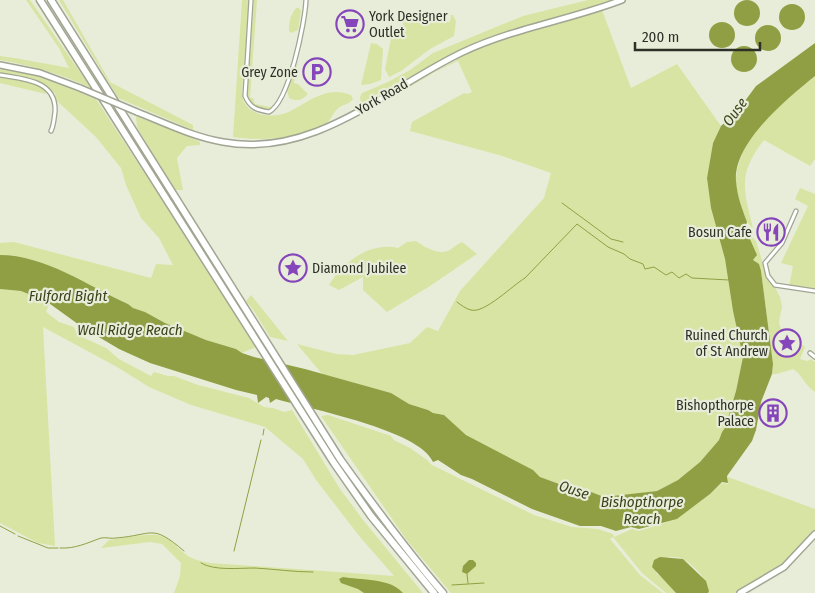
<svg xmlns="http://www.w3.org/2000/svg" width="815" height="593" viewBox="0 0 815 593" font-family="'Fira Sans Condensed',sans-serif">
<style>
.green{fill:#d8e4a3}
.water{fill:#919f44}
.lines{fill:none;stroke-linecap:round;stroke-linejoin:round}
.stream{stroke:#919f44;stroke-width:1}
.street-casing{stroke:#a1a593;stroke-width:5.5}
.secondary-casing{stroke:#a1a593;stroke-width:8}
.highway-casing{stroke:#a1a593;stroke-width:9}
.street{stroke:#fff;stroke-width:3}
.secondary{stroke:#fff;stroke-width:5}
.highway{stroke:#fff;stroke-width:6}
.secondary-bridge-casing{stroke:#a1a593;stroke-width:8;stroke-linecap:butt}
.secondary-bridge{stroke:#fff;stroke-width:5}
.labels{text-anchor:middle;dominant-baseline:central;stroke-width:4.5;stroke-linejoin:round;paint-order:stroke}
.poi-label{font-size:14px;fill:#2e3028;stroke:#e8edd9;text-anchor:end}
.street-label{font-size:14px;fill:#2e3028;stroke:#e8edd9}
.water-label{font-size:15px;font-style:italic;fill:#3c421b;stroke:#e8edd9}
</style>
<rect width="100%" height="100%" fill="#e8edd9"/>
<g class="green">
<path d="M26 0H30L91 88C61 74 33 66 0 60V56C24 59 46 64 69 68L59 48Z"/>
<path d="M59 0H63L110 82 193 125V130L118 98Z"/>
<path d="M242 0H249L242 91C243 95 242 99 244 102 251 116 273 118 286 113 298 108 309 99 321 95 330 91 342 91 351 95L353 99C349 104 345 104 340 107 333 111 332 120 325 124 298 140 263 141 233 137Z"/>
<path d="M254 0H257L250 98H253L255 104 270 107 276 106 268 110C257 108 249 105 247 93Z"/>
<path d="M588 0H615C569 15 521 24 476 43 436 60 399 84 361 104L360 97 362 93 388 82 410 70 433 53 523 16Z"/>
<path d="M296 8H299L301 11 298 30 291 33 289 31C289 23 290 15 296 8Z"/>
<path d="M602 10 631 88 677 64 721 126 713 143 707 178 711 208 725 259 733 311 743 357 736 391 725 429 722 432 719 440 700 462 678 480 657 491 604 498 586 490 579 491 540 477 532 470 466 435 444 415 432 413 428 410 409 404 391 393 322 374 297 344 336 354 353 355 410 343 427 327 438 331 460 291 544 198 551 173 499 155 410 131 412 122 464 93 467 94 472 92 458 61 435 72 377 106 374 102 377 104H379L419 80 457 60V58C503 36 553 24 602 10Z"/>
<path d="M407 14 450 22 451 15H453L456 21 454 36 430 49 401 71 389 77 385 69 392 33 402 27Z"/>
<path d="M371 43 377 44 383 49 381 80 370 84 361 85Z"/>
<path d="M298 62 294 83 298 84 308 94C303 100 296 102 289 98L287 90Z"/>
<path d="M0 68 20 71 47 79 96 99 222 292 256 347 242 353 236 349 206 340 165 323 145 312 133 308 128 304C88 286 45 255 0 255V243L14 242 151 278 156 264 173 265 159 238 141 218 126 185 121 168 96 137 56 100 55 93 45 88 46 94 0 83Z"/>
<path d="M815 76V159L810 166 764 140C738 173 743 189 753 228 745 222 742 211 740 201 738 194 735 185 736 178 740 133 783 102 815 76Z"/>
<path d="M136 116 179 132 200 142V145L187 146 177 158 183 190H174L137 127Z"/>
<path d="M800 188 815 194V289L789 286 793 266 781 263 808 206 795 199Z"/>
<path d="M748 236H751L756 241 768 280 775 287 780 297 782 307 779 322 782 334H789L805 347 800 359 807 361 811 359 815 362V392C805 386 802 374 793 369L777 374H772L773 364 761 271 756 262 753 260 756 257Z"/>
<path d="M416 241C425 247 437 255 448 251 452 249 457 244 462 242L477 254 430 286 387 312 363 290V277L339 290 329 285C342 263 370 241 398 248L407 242Z"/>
<path d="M0 289 21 291 46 301 49 304 46 312 59 322 74 327 76 332 82 337 106 348 119 359 151 376 154 372 168 376H174L198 385 249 398 264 407 273 408 284 412 292 410 340 489 363 520 423 593H174L180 576 181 563 162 544 150 542 101 548 109 540C124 539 151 531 164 537 175 542 182 554 192 558 198 561 205 562 211 563L394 576 360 537 316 480 303 459 265 427 191 405 149 387 117 367 43 327 55 546 38 543 0 523Z"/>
<path d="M251 295 288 341 270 337 254 311 246 301Z"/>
<path d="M328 415 391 436 394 440 410 448 427 460 432 465 534 515 572 527 598 529 613 534 614 537 632 529 639 531 677 519 710 494 722 483 728 484V477L815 509V532L794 556 774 573 735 593H708C711 582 691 562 681 558 677 557 673 557 668 557L656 573 664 579 676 593H666L642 573 613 537 610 539 640 575 663 593H451L406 539 321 416Z"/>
</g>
<g class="water">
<circle cx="747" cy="13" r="13"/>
<circle cx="792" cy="17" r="13"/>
<circle cx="722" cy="35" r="13"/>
<circle cx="768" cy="38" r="13"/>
<path d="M815 43V76C788 98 733 142 736 181 737 195 742 209 747 222L745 228 757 255 753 260 759 264 761 271 773 364 772 374 761 402 756 430 752 441 727 476 728 483 722 482 710 494 677 519 639 529 631 527 616 531 601 526H580L532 509 472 479 461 475 438 460 433 462C420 430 309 409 276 399L270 403 269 398 266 397 258 403 257 395 236 390 150 363 119 349 82 327 46 301 21 291 0 289V255C45 255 88 286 128 304L133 308 145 312 165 323 206 340 236 349 242 353 254 357 305 369 391 393 409 404 428 410 433 413 444 415 466 435 533 470 540 477 562 485 579 491 586 490 604 497 657 491 678 480 700 462 719 440 722 432 725 428 736 391 743 357 733 311 725 259 711 208 707 178 713 143 721 126 739 109 756 86Z"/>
<circle cx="744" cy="59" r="13"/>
<path d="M660 557 683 559 706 581 709 591 708 593H676L652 567 654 560Z"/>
<path d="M469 560H473L476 563V566L467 574 462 572 463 566Z"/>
<path d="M343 577C360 580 391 578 403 593H364L358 589 341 583 339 579Z"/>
</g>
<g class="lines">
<g class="stream">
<path d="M562 203 611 239 623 242"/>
<path d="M457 302C461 305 466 309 471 310 484 314 513 285 525 278L577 224 608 247 624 254 630 259 643 264 645 269 654 267 666 275 672 272 679 278 686 274 692 278 729 280"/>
<path d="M263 435 264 429"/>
<path d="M0 526 15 534"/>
<path d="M18 536 48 548H58"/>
<path d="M60 548C75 549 87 543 101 538 106 537 111 539 116 538 154 535 151 523 184 551"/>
<path d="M234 551 261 440"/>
<path d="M201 563C214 571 239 568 255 568 274 569 293 572 313 572"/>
<path d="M467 574 468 583"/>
<path d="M452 585 484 583"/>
</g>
<g class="street-casing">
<g id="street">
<path d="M251 0 245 96C250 108 257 110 269 112 289 102 305 23 306 0"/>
<path d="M0 75C23 79 57 80 55 112 54 118 54 125 51 131"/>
<path d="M796 211 782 243 765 263 768 276 775 285 815 291"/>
<path d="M810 353 815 357"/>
</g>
</g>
<g class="secondary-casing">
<g id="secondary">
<path d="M0 65 40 73 80 88"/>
<path d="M137 112C165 123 193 137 223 142 314 159 387 88 463 52 514 28 570 20 622 0"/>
<path d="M740 593 784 567 815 534"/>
</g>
</g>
<g class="highway-casing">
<g id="highway">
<path d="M40 0 334 463 371 516 434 593"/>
<path d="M51 0 340 459C373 505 406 550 443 593"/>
</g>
</g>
<use href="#street" class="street"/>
<use href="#secondary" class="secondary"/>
<use href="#highway" class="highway"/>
<g class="secondary-bridge-casing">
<path id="secondary-bridge" d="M80 88 137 112"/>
</g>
<use href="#secondary-bridge" class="secondary-bridge"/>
</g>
<defs>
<g id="supermarket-ring" transform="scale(1.4375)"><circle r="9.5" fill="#e8edd9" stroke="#8646bb" stroke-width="1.5"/><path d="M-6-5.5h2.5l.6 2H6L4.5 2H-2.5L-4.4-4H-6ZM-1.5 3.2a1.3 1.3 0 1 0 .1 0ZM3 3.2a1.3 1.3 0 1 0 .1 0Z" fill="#8646bb"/></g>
<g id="parking-ring" transform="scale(1.4375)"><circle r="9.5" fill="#e8edd9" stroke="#8646bb" stroke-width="1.5"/><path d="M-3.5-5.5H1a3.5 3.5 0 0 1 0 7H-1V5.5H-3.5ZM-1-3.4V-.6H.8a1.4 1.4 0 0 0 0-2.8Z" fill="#8646bb"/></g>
<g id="restaurant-ring" transform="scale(1.4375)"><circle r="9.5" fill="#e8edd9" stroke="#8646bb" stroke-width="1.5"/><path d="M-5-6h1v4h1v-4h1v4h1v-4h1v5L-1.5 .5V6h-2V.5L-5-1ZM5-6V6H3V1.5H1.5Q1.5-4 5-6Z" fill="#8646bb"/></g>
<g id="sight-ring" transform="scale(1.4375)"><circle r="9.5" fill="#e8edd9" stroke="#8646bb" stroke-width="1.5"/><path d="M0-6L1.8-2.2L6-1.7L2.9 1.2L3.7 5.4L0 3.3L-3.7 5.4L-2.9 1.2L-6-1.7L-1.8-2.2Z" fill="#8646bb"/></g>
<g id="building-ring" transform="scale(1.4375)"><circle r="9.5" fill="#e8edd9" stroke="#8646bb" stroke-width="1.5"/><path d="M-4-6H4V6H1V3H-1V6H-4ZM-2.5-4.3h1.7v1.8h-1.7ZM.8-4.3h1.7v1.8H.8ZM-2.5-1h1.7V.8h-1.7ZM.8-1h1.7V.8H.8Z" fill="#8646bb"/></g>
</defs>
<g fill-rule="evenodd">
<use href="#supermarket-ring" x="350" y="24"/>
<use href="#parking-ring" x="317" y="72"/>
<use href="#restaurant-ring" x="771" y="232"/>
<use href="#sight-ring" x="293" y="268"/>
<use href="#sight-ring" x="787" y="343"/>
<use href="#building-ring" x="773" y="413"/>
</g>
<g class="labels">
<g class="poi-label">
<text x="369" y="16" text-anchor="start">York Designer<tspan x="369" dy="16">Outlet</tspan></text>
<text x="298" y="72">Grey Zone</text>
<text x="752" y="232">Bosun Cafe</text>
<text x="312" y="268" text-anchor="start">Diamond Jubilee</text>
<text x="768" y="335">Ruined Church<tspan x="768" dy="16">of St Andrew</tspan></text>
<text x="754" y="405">Bishopthorpe<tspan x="754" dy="16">Palace</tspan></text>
</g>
<g class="street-label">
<text transform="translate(382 97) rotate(-30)">York Road</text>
</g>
<g class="water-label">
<text transform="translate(735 112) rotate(-54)">Ouse</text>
<text x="68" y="296">Fulford Bight</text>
<text x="130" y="330">Wall Ridge Reach</text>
<text transform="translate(574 490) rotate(18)">Ouse</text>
<text x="642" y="502">Bishopthorpe<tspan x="642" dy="17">Reach</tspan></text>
</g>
</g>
<path d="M635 42v8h125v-8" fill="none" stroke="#2e3028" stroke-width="2.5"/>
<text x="642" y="42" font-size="15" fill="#2e3028" stroke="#e8edd9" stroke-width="4" paint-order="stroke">200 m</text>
</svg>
